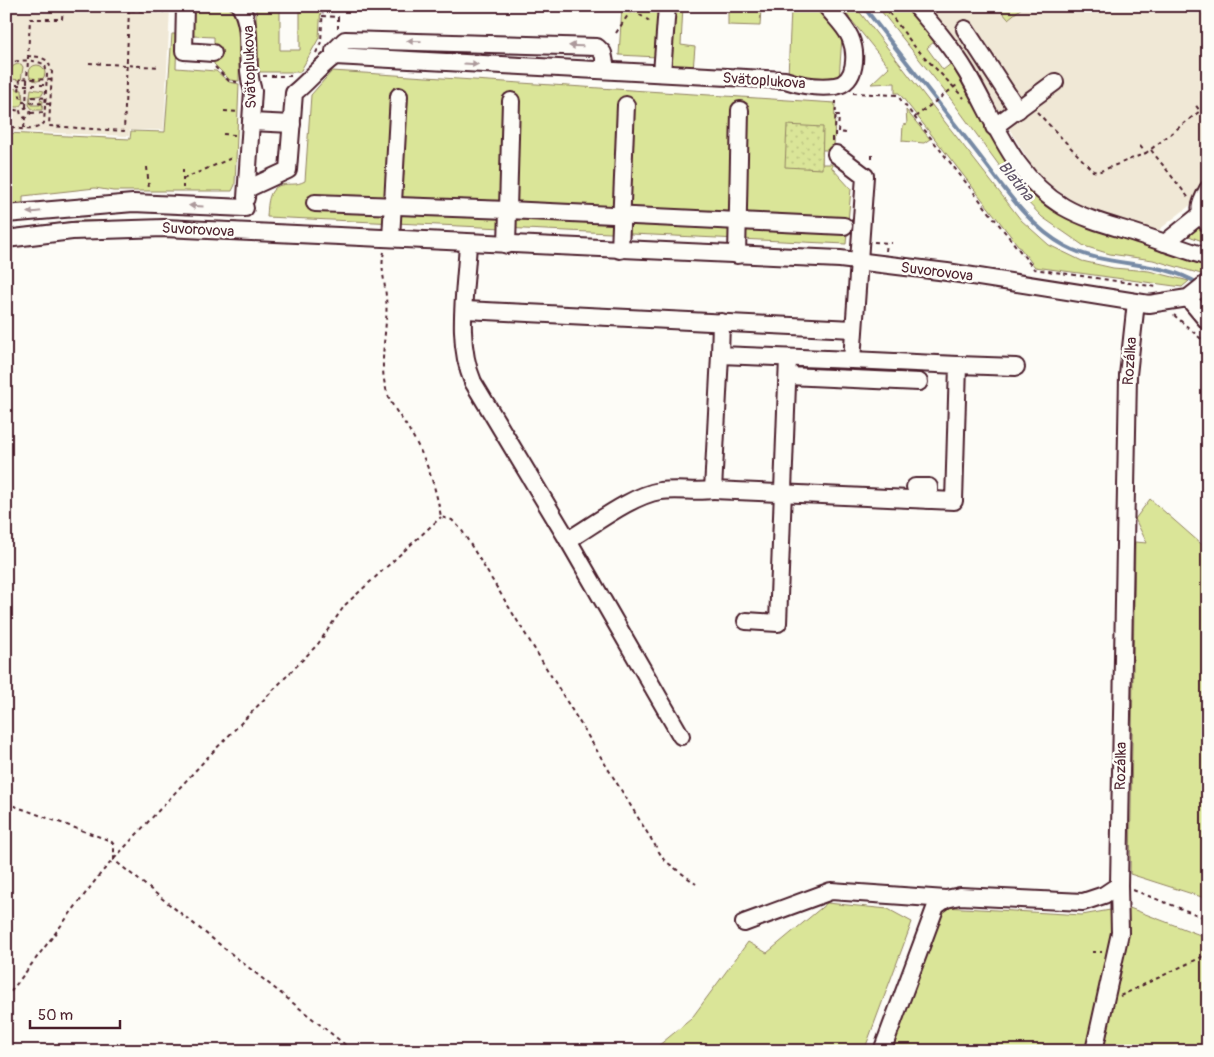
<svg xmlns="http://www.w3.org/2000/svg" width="1214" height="1057" viewBox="0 0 1214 1057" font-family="Pangolin,sans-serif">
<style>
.built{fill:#f0e8d6}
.green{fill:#dae598;stroke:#928262}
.park{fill:url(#park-dots);stroke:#928262}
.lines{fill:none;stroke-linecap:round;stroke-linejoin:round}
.stream{stroke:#778aa5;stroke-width:4}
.minor-casing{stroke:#4a1f2b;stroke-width:20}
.path{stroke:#4a1f2b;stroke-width:2;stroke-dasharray:4 4;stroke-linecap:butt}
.minor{stroke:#fdfcf7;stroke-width:16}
.oneway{fill:#ac999b}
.labels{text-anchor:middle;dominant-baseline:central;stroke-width:5;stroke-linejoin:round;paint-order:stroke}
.street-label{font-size:15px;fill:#4a1f2b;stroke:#fdfcf7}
.water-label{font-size:16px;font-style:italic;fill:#605468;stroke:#fdfcf7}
</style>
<defs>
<pattern id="park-dots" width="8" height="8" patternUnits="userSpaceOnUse" patternTransform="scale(1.25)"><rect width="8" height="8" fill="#dae598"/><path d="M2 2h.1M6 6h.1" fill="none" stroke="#bdc483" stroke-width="1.8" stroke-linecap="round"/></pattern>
</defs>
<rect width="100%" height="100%" fill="#fdfcf7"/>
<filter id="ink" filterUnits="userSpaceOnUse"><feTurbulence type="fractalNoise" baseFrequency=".02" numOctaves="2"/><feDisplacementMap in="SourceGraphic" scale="10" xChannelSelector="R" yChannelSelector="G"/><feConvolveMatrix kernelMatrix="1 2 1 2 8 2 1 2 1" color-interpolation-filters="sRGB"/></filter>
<g filter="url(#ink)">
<g class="built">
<path d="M50 6 170 8 164 130H130L129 136 6 131 7 11 49 13Z"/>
<path d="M934 6H1208V177L1193 203 1155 233 1109 218 1080 206 1053 187 1035 171 966 58 929 10Z"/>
</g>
<g class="green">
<path d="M193 6H227L240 20 239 81 230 80 214 64V37L193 36Z"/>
<path d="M256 6H280V50H300V6H321L319 38 300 72H257Z"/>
<path d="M622 6H662L657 57 619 55Z"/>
<path d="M674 6H683L681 45 695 47 693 70 671 67 669 64Z"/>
<path d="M728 6H818L842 36 839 80 836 83 788 76 791 9 761 7 760 26 728 25Z"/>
<path d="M840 6H855L1021 220 1049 245 1082 261 1113 268 1149 271 1189 281 1182 287 1035 267 899 93H895V83L871 84 889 67Z"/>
<path d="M877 6H911L936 40 927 48 943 70 952 63 975 100 986 124 1089 226 1111 235 1206 264 1207 269 1201 274 1153 260 1110 254 1084 246 1042 217 1020 194 950 98Z"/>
<path d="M997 6H1024L1008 19Z"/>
<path d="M172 34H177L176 68 216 71 229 82 239 84 235 185 232 191H113L95 188 23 196V207L6 208V133L130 139 131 131 165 132Z"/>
<path d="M21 64 23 67 21 80 10 79C9 70 11 64 21 64Z"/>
<circle cx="37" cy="73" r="8"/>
<path d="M332 71 835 103 834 150H822V164H832V168L851 189 846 244 267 217C268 206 267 189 281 185 290 183 296 186 305 181L311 95Z"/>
<path d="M12 88 22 90 23 102 19 107H11Z"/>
<path d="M31 89 44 91 42 95 30 97 32 105H40V100L43 101 42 110H33L29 105Z"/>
<path d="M906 110 930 139 924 143 902 141 903 125 907 124Z"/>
<path d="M162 220 237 222 234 225 6 234V230L76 221Z"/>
<path d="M1197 224 1208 231V243L1186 235Z"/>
<path d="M1150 499 1208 550V899L1130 874 1135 542 1147 543 1135 519Z"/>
<path d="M827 903 888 909 912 922 864 1051H652L691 1019 748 942 767 953Z"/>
<path d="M945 907 1082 915 1127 907 1208 938V1051H890Z"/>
</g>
<path class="park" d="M787 125 823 127 822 169 785 167Z"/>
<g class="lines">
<path class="stream" d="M863 6C900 54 938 102 975 150 1002 184 1026 225 1065 246 1107 269 1158 258 1199 284"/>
<g class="minor-casing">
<g id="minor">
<path d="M185 6 184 51 213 53"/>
<path d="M240 6C255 31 243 62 253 91L246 198"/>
<path d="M916 6C935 28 952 48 967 73 995 121 1013 177 1064 207 1085 219 1109 225 1132 232 1157 240 1182 249 1208 257"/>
<path d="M965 29 1018 110"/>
<path d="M335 56 334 51 345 40 597 47 603 53 605 63 599 70"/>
<path d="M662 73 667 6"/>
<path d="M251 122 292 124"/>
<path d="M994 127 1055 82"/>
<path d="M247 189 288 170 294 93C309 81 319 67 335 56L785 80C800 85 819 88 835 86 857 83 857 53 850 37 845 26 834 16 826 6"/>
<path d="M1208 189C1200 204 1196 210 1208 224"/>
<path d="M315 203 508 210 844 226"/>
<path d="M6 214 133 203 245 208"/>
<path d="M391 238 399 96"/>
<path d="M6 239 72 231 164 228 840 259 947 272 1149 304 1188 298 1208 282"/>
<path d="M468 243C466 288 455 340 473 382L568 540 681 736"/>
<path d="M1165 243 1200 215"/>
<path d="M507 245 511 101"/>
<path d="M620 250 626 105"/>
<path d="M737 255 740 110"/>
<path d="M1188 298 1208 322"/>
<path d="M465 310 853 329"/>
<path d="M721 322 720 355 852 360 865 176 836 154"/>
<path d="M720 355 713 490 954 501 958 365 852 360"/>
<path d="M958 365 1016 367"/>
<path d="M788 376 919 382"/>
<path d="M915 487H929V500"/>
<path d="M568 540C594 525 630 496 660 491 677 489 696 492 713 490"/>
<path d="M746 621 778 623 788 358"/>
<path d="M744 923 831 891 946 899"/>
<path d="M882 1051 936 906 946 899 960 896 1083 902 1104 895 1119 885"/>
<path d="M1094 1051 1120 933 1119 885 1128 375 1136 302"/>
</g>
</g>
<g class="path">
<path d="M533 6V8"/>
<path d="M626 6 651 22"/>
<path d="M884 6 915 47 964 98"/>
<path d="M300 8H323"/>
<path d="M129 10 124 131 49 126 52 72 48 61 40 57 28 56 30 19H62L63 7 164 12"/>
<path d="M322 16 338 17V28"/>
<path d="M616 33 634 6"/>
<path d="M316 53 321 42 323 6"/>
<path d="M89 63 160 67"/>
<path d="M215 67 229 81 237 82"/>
<path d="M263 76H291"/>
<path d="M8 85H46"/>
<path d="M853 93 897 95 1034 269 1157 287"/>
<path d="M32 97 46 98"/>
<path d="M50 104 22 102 19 93 20 78 51 80"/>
<path d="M6 106 7 72 11 63C19 59 38 60 45 65L47 74 44 123C36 132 14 131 6 123"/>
<path d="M26 107 28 57"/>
<path d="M6 108 20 111"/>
<path d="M224 111 239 112"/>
<path d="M1037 112 1093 171 1098 172 1146 153"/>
<path d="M31 113 46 112"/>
<path d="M836 115H839L838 132 846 133"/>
<path d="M915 117 957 85"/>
<path d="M24 128 25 118 21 115 20 111 26 107 31 113 25 118"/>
<path d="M223 134 235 135"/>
<path d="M832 141V136H835L836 101"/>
<path d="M1140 146 1146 153 1200 111 1194 103"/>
<path d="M1151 150 1188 197"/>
<path d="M872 159V153"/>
<path d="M147 167 149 189"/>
<path d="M183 169V188"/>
<path d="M183 179 234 157"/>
<path d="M874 242 892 243"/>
<path d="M886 251 887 243"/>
<path d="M384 252C380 268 385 281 386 297 389 328 377 363 387 392 391 406 401 417 408 428 426 458 435 483 441 517L452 520 461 529 664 860 696 884"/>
<path d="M1174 315 1208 345"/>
<path d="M6 803 111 841 114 845V860L353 1051"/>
<path d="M1133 890 1208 919"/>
<path d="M1092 952H1102"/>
<path d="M1120 996 1208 954"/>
<path d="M6 998 101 873 207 758 318 644 345 605 441 517"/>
</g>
<use href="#minor" class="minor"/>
</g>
<defs><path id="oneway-solid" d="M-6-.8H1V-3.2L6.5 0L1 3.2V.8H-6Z" transform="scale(1.25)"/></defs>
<g class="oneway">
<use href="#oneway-solid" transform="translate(414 41) rotate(-179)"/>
<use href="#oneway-solid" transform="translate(576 46) rotate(-178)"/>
<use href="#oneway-solid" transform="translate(471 64) rotate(3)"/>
<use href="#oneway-solid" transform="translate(196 206) rotate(-177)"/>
<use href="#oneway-solid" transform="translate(34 212) rotate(174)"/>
</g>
</g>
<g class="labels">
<g class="street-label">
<text transform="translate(250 67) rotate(-92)">Svätoplukova</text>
<text transform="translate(764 81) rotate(4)">Svätoplukova</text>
<text transform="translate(198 230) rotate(3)">Suvorovova</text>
<text transform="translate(937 272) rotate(7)">Suvorovova</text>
<text transform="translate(1130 361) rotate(-86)">Rozálka</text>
<text transform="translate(1121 766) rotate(-89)">Rozálka</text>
</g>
<g class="water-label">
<text transform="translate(1016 181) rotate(51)">Blatina</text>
</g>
</g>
<rect width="1214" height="1057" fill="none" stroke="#fdfcf7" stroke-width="25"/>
<rect x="12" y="12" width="1189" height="1032" fill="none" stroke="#4a1f2b" stroke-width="2" filter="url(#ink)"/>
<path d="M30 1020v8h90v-8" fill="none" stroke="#4a1f2b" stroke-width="2.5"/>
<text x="38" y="1020" font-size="15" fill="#4a1f2b" stroke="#fdfcf7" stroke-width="4" paint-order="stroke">50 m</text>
</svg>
